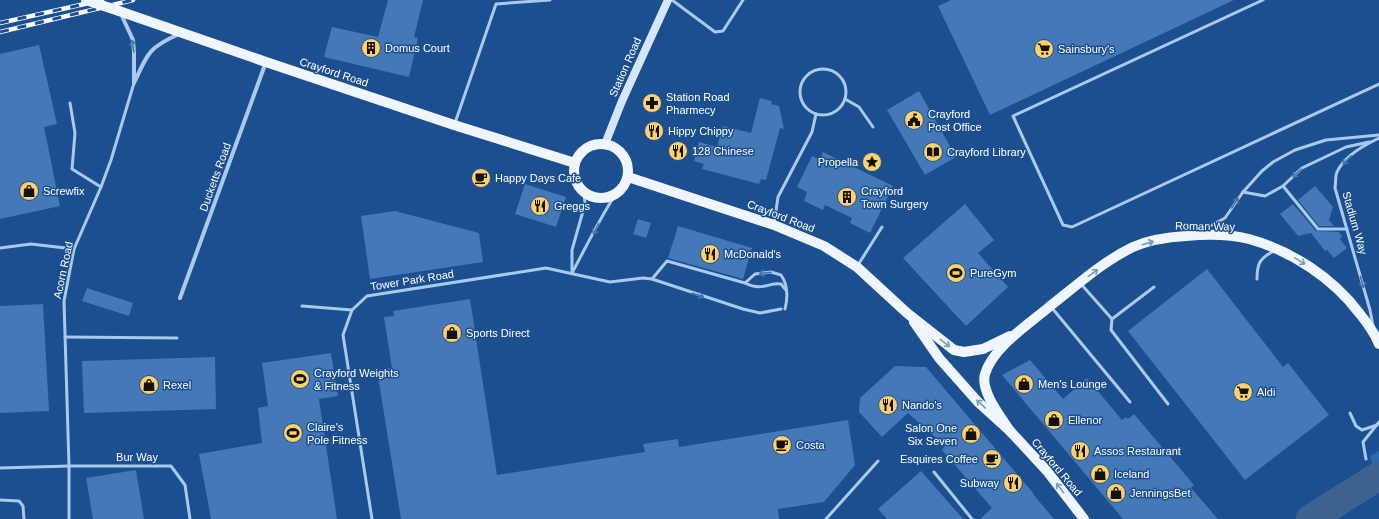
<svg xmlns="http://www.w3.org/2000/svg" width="1379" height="519" viewBox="0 0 1379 519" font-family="Arial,sans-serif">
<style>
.green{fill:#2e69ad}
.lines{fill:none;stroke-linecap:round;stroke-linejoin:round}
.river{stroke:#3c6290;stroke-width:29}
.building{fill:#4478b7}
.lane{stroke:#a9c9ee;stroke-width:3}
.street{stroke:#a9c9ee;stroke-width:4}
.secondary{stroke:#d6e6fa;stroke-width:8}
.primary{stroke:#f0f6ff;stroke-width:10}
.rail-casing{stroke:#fff;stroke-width:4.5}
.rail{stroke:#1b4f8f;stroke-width:3;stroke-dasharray:9;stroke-linecap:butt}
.primary-bridge{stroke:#f0f6ff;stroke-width:10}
.oneway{stroke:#4674ac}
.oneway2{stroke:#7b9ac1}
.labels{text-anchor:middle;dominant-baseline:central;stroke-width:3;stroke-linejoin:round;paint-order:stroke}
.poi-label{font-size:11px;fill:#fff;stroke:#1b4f8f;text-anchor:start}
.street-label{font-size:11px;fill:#fff;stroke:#1b4f8f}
</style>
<rect width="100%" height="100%" fill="#1b4f8f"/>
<path class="green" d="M1379 451V484L1370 456Z"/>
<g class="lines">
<path class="river" d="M1310 519 1379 476"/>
</g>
<g class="building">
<path d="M388 0H423L414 37 418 38 409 77 324 57 332 27 378 37Z"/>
<path d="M951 0H1234L990 115 938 6Z"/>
<path d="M39 45 57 124 44 127 60 206 0 219V54Z"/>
<path d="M919 91 956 157 925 175 887 110Z"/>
<path d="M760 98 772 101 771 104 779 106 784 129 780 128 766 180 761 179 759 184 702 169 704 164 694 161 699 142 717 147 723 126 751 133Z"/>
<path d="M823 152 893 186 870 233 850 223 852 218 825 205 823 210 804 201 807 192 797 187 812 156 820 160Z"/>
<path d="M525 184 566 197 556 227 515 214Z"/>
<path d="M1315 186 1333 207 1329 220 1334 226H1319L1298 200Z"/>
<path d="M965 204 994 240 978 253 1008 287 966 326 903 258Z"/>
<path d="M1293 204 1316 231 1339 232 1342 237 1340 239 1347 248 1334 258 1327 250 1325 251 1311 233 1298 236 1280 214Z"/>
<path d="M395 211 479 233 483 262 370 279 361 216Z"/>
<path d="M638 219 651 223 646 238 633 234Z"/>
<path d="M678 226 752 248 743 279 668 258Z"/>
<path d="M1207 269 1283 367 1288 363 1329 415 1245 480 1128 331Z"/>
<path d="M87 288 133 303 129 316 82 301Z"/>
<path d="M470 299 497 475 645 452 643 444 678 439 679 447 848 420 855 465 824 502 778 509 779 519H401L377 370 392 368 384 317 394 316 393 311Z"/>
<path d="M43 304 49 411 0 413V306Z"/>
<path d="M331 353 338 396 319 399 337 519H211L199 454 262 443 258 408 268 406 262 363Z"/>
<path d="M215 357 216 409 84 413 82 361Z"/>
<path d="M1030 360 1063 399 1087 378 1122 420 1126 417 1128 419 1134 414 1194 485 1191 488 1218 519H1123L1002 375Z"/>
<path d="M895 366 926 367 1034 494H1033L1054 519H980L992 508 942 450 945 446 908 413 882 437 859 412 860 398Z"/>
<path d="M136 470 144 519H93L86 478Z"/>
<path d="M921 471 963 519H887L878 509Z"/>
</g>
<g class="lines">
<g class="lane">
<path d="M672 0 715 32 723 31 743 0"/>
<path d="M1263 0 1013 116 1063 225 1072 227 1379 84"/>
<circle cx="823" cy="92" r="23"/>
<path d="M845 99 859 107 873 127"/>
<path d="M70 103 75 133 72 169 101 187"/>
<path d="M455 123 496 4 550 0"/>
<path d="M1243 192 1265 196 1283 186"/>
<path d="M774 224 778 197 812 132 816 114"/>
<path d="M1347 229H1318L1283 186 1302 168 1346 147 1369 142"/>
<path d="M1201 231 1225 218 1243 192 1262 171 1273 162 1295 150 1326 140 1379 135"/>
<path d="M0 248 31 244 74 249"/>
<path d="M858 265 882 227"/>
<path d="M572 272V250L585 204 584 192"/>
<path d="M572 273C586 247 599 220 615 195"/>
<path d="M652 279 667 261 745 283 755 274 771 272 781 275C788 285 788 297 785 309"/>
<path d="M1257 279C1257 263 1260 258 1274 251"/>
<path d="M745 283C751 286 757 288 765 286 771 285 774 283 781 284L786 290"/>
<path d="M1081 284 1112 319"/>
<path d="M1154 287 1112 319 1111 330 1168 404"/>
<path d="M302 306 352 310"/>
<path d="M1052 308 1130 402"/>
<path d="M1373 326 1370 310 1335 188C1336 183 1335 176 1337 172 1344 156 1364 145 1379 138"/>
<path d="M65 337 177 338"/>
<path d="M1350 413 1356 426 1362 430 1377 425"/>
<path d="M1366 459 1363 442 1379 422"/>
<path d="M0 468 69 466H171L185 485 190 519"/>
<path d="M934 472 972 519"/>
<path d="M0 500 19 501 23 506 24 519"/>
<path d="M69 519V466L64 301 74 249 101 187 111 160 134 83"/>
<path d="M372 519 343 335 352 310 367 296 546 268 610 282 643 278 652 279 743 309 760 313 781 309"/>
<path d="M826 519 878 461"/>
</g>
<g class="street">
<path d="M121 14 133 40 134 52V83"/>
<path d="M135 81C148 52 150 47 179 34"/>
<path d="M180 298 266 62"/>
</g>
<path class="secondary" d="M605 144 622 101 668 0"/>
<g class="primary">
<path d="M119 11 266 62 454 125 575 163"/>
<circle cx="601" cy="171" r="27"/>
<path d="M628 177 774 225 824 246 857 267 907 313 954 350 964 352 983 349 1010 336"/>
<path d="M914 322 939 358 978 402 1010 431 1047 471 1084 519"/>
<path d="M1010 431C1001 417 980 391 985 374 993 347 1029 324 1049 307 1076 286 1102 262 1133 247 1149 240 1168 237 1186 236 1206 234 1229 234 1249 239 1292 251 1333 278 1360 314 1368 324 1374 332 1379 344"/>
</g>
<g class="rail-casing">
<g id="rail">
<path d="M0 23 102 0"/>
<path d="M0 32 133 0"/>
</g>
</g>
<use href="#rail" class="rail"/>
<path class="primary-bridge" d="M86 0 119 11"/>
</g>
<defs><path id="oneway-shaft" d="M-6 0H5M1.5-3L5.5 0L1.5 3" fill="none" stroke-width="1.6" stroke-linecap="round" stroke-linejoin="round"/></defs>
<g class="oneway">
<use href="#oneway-shaft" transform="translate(133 46) rotate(-98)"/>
<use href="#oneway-shaft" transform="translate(1347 160) rotate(135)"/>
<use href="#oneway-shaft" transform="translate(1297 173) rotate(138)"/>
<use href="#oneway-shaft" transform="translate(1235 203) rotate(-56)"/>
<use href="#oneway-shaft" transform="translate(596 229) rotate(117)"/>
<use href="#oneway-shaft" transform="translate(765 273) rotate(174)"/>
<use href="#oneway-shaft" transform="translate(1362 282) rotate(74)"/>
<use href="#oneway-shaft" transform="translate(698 295) rotate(18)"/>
</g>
<g class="oneway2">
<use href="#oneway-shaft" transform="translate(1148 243) rotate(-16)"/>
<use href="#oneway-shaft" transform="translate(1300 261) rotate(31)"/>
<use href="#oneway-shaft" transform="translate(1093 273) rotate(-37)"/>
<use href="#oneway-shaft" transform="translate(945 343) rotate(38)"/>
<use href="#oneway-shaft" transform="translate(981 404) rotate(-137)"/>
<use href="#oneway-shaft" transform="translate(1060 488) rotate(-128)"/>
</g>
<defs>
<g id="building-disc" transform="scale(1)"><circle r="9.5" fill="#ffd166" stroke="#1b4f8f"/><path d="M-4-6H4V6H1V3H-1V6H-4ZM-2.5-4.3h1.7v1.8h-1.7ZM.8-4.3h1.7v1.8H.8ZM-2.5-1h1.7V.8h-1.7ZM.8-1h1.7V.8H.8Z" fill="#111"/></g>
<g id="supermarket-disc" transform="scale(1)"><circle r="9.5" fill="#ffd166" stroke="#1b4f8f"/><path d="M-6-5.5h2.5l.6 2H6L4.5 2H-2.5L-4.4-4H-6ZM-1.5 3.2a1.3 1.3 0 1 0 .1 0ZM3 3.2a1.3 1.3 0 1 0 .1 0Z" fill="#111"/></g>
<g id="pharmacy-disc" transform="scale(1)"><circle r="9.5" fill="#ffd166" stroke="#1b4f8f"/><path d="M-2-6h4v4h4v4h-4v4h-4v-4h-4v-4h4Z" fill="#111"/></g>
<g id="civic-disc" transform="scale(1)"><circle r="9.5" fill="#ffd166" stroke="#1b4f8f"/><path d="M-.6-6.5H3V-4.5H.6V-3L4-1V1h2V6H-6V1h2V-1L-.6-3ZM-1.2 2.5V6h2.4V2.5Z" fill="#111"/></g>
<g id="restaurant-disc" transform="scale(1)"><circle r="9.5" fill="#ffd166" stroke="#1b4f8f"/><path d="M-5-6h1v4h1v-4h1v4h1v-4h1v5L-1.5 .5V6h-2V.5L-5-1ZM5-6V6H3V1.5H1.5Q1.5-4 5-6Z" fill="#111"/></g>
<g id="library-disc" transform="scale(1)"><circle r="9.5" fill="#ffd166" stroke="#1b4f8f"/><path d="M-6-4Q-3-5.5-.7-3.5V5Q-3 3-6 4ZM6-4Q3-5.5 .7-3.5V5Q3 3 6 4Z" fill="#111"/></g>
<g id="sight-disc" transform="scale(1)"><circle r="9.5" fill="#ffd166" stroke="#1b4f8f"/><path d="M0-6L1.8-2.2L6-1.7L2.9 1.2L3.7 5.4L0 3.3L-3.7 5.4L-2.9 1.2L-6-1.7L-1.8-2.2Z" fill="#111"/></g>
<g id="cafe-disc" transform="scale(1)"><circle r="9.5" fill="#ffd166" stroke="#1b4f8f"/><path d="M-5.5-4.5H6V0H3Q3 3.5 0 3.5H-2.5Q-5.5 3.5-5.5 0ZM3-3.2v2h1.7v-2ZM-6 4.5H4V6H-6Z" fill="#111"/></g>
<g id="shop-disc" transform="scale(1)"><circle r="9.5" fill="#ffd166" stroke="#1b4f8f"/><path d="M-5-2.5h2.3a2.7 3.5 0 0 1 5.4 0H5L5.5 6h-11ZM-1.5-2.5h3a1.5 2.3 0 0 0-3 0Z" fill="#111"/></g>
<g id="stadium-disc" transform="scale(1)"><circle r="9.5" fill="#ffd166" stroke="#1b4f8f"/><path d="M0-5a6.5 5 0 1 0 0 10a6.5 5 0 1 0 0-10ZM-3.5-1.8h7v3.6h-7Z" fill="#111"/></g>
</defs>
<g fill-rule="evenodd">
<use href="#building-disc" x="371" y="48"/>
<use href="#supermarket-disc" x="1044" y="49"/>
<use href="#pharmacy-disc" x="652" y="103"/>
<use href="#civic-disc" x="914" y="120"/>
<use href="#restaurant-disc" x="654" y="131"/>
<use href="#restaurant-disc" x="678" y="151"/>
<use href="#library-disc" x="933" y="152"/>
<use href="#sight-disc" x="872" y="162"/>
<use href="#cafe-disc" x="481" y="178"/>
<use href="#shop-disc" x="29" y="191"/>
<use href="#building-disc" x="847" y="197"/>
<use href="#restaurant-disc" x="540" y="206"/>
<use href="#restaurant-disc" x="710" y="254"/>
<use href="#stadium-disc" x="956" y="273"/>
<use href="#shop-disc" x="452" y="333"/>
<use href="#stadium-disc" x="300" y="379"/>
<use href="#shop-disc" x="1024" y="384"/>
<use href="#shop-disc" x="149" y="385"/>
<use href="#supermarket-disc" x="1243" y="392"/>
<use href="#restaurant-disc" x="888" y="405"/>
<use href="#shop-disc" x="1054" y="420"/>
<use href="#stadium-disc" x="293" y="433"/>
<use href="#shop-disc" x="971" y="434"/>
<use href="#cafe-disc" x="782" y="445"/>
<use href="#restaurant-disc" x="1080" y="451"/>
<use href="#cafe-disc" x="992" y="459"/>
<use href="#shop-disc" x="1100" y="474"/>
<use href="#restaurant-disc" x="1013" y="483"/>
<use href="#shop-disc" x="1116" y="493"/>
</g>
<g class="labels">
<g class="poi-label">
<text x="385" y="48">Domus Court</text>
<text x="1058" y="49">Sainsbury's</text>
<text x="666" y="97">Station Road<tspan x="666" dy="13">Pharmecy</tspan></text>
<text x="928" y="114">Crayford<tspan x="928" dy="13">Post Office</tspan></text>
<text x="668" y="131">Hippy Chippy</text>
<text x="692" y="151">128 Chinese</text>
<text x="947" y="152">Crayford Library</text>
<text x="858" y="162" text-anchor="end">Propella</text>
<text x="495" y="178">Happy Days Cafe</text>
<text x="43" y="191">Screwfix</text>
<text x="861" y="191">Crayford<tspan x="861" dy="13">Town Surgery</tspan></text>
<text x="554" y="206">Greggs</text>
<text x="724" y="254">McDonald's</text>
<text x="970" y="273">PureGym</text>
<text x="466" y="333">Sports Direct</text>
<text x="314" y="373">Crayford Weights<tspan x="314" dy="13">&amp; Fitness</tspan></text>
<text x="1038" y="384">Men's Lounge</text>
<text x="163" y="385">Rexel</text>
<text x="1257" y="392">Aldi</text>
<text x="902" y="405">Nando's</text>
<text x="1068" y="420">Ellenor</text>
<text x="307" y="427">Claire's<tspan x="307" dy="13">Pole Fitness</tspan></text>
<text x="957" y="428" text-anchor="end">Salon One<tspan x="957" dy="13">Six Seven</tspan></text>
<text x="796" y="445">Costa</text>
<text x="1094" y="451">Assos Restaurant</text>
<text x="978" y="459" text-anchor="end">Esquires Coffee</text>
<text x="1114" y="474">Iceland</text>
<text x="999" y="483" text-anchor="end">Subway</text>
<text x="1130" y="493">JenningsBet</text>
</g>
<g class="street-label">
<text transform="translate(625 67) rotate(-66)">Station Road</text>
<text transform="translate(334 72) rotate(18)">Crayford Road</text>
<text transform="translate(215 177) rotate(-70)">Ducketts Road</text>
<text transform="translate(781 216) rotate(21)">Crayford Road</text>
<text transform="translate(1355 223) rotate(74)">Stadium Way</text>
<text transform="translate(1205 226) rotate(1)">Roman Way</text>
<text transform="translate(63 270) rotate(-78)">Acorn Road</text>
<text transform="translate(412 280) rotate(-9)">Tower Park Road</text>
<text x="137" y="457">Bur Way</text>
<text transform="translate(1057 467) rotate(50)">Crayford Road</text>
</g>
</g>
</svg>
